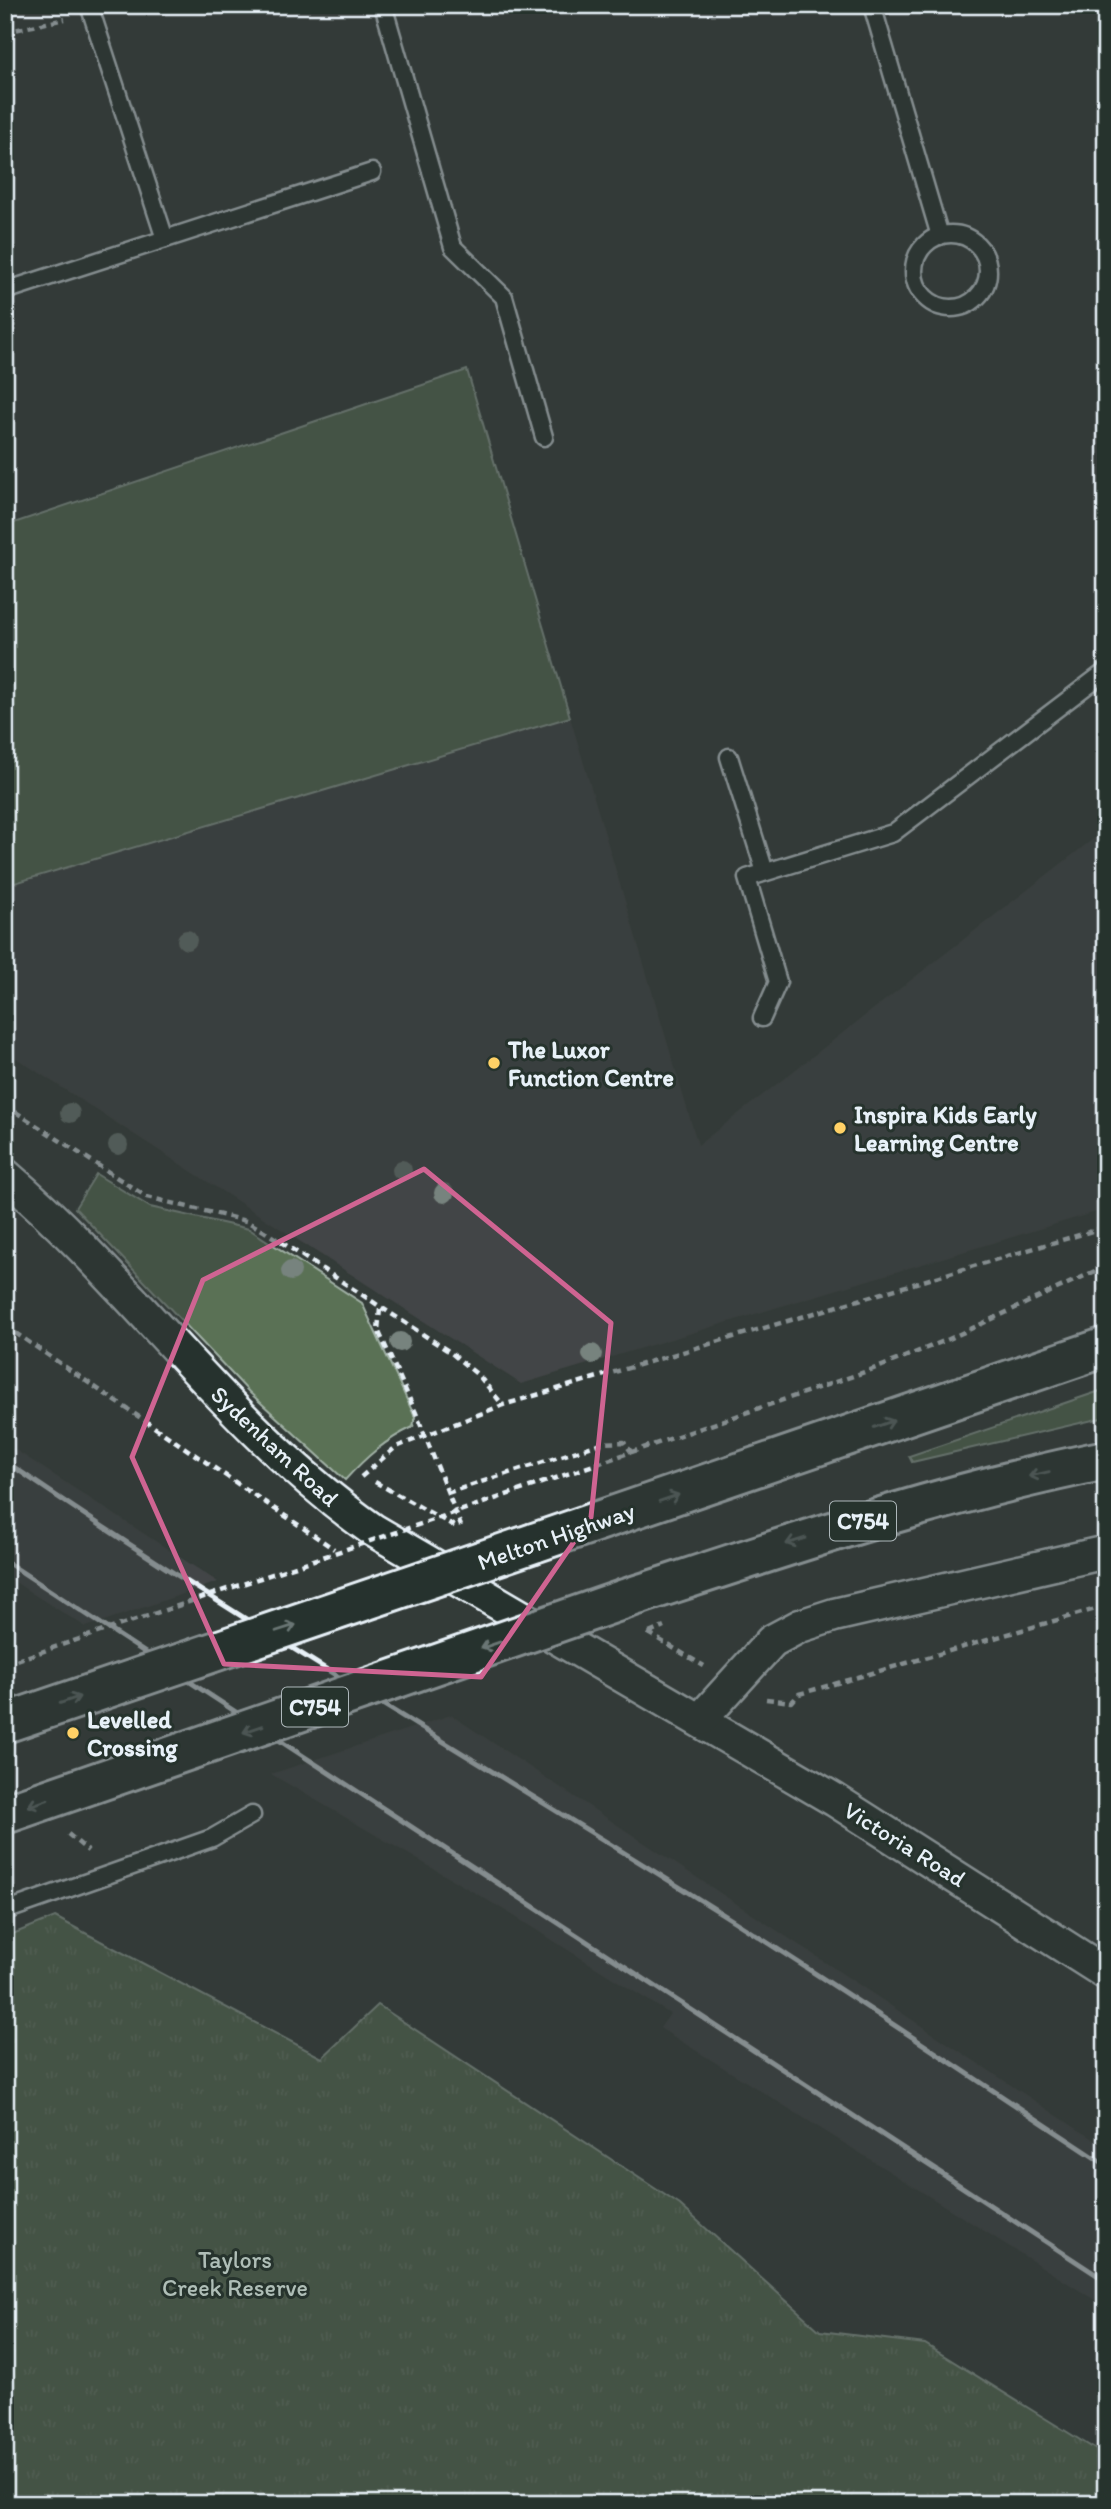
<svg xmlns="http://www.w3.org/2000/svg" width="1111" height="2509" viewBox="0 0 1111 2509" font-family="Itim,sans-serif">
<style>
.built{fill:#424546}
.green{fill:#5a7155;stroke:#a1b1a6;stroke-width:2}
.park{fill:url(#park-tufts);stroke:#a1b1a6;stroke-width:2}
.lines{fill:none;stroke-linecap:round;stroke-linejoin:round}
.service-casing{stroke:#e8f1f8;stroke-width:21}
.minor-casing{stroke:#e8f1f8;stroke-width:37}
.trunk-casing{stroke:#e8f1f8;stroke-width:44}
.path{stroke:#e8f1f8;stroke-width:4.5;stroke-dasharray:7 5;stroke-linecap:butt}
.service{stroke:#26332d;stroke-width:16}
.minor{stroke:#26332d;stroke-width:32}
.trunk{stroke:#26332d;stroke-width:38}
.rail{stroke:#e8f1f8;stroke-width:5}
.trunk-bridge-casing{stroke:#e8f1f8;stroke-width:44;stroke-linecap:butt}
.path-bridge{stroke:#e8f1f8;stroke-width:4.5;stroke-dasharray:7 5;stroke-linecap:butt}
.trunk-bridge{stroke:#26332d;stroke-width:38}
.tree{fill:#77837e}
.oneway{stroke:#6a7674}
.marked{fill:none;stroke:#cf6492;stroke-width:5;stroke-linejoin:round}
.poi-dot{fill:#ffd166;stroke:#26332d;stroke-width:2.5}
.labels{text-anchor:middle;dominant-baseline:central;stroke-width:6;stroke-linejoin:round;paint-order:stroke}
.shield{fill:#26332d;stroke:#aeb8bb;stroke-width:2}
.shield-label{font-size:23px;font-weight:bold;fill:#e8f1f8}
.poi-label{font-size:24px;font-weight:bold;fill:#e8f1f8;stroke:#26332d;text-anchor:start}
.street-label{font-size:24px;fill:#e8f1f8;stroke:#26332d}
.park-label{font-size:24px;fill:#afbeb7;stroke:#26332d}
</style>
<defs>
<pattern id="park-tufts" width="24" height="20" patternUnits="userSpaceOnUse" patternTransform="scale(1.75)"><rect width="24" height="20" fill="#5a7155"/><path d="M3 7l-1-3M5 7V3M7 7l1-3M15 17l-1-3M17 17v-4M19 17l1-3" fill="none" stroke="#72866e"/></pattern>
</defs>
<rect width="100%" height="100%" fill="#333b38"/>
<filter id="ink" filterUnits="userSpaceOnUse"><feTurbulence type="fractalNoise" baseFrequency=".0143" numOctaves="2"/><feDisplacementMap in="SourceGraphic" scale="14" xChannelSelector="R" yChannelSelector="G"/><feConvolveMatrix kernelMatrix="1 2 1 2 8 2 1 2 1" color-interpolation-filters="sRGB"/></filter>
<g filter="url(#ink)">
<g class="built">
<path d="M570 717 698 1145 1106 829V1209L521 1384 5 1051V886Z"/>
<path d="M5 1443 218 1582 86 1627 33 1594 5 1575Z"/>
<path d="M451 1715 1106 2148V2307L660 2028 670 2014 506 1911 271 1774Z"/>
</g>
<g class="green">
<path d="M467 370 570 717 5 886V526Z"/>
<path d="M96 1174 150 1207 249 1229 362 1303 415 1417 413 1427C385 1440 366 1457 345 1480L249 1392 75 1208Z"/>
<path d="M1106 1389V1417L912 1462 909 1456Z"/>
</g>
<path class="park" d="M55 1917 322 2058 378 2005 680 2205 820 2331 925 2344 1106 2456V2504H5V1937Z"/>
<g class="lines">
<g class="service-casing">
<g id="service">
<path d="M89 5 165 239"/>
<path d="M383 5 453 247 504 297 544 437"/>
<path d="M872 5 940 236"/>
<circle cx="951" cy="271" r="37"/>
<path d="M5 291 372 172"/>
<path d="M729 757 765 872"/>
<path d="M762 1018 778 982 747 878 893 833 1106 671"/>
<path d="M5 1911 212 1838 252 1815"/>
</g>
</g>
<g class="minor-casing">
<g id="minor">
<path d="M5 1175C135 1286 231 1431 373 1530L835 1800 1106 1973"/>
<path d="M701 1719 772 1641 800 1626 834 1615 1106 1552"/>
</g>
</g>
<g class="trunk-casing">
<g id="trunk">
<path d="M534 1543 1106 1347"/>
<path d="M625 1599C784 1547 941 1493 1106 1460"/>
</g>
</g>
<g class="path">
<path d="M118 8 138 5"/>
<path d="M5 32 65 19"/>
<path d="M5 1105 147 1197 246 1221 264 1231 450 1352 479 1376 503 1405"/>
<path d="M380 1309 378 1330 416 1413 461 1526"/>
<path d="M5 1326 334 1549"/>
<path d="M361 1477 396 1447 503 1405 1106 1227"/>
<path d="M375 1482 456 1527"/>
<path d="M447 1493 602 1443 624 1442 632 1453"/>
<path d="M483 1503 882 1366 949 1339 1106 1266"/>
<path d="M648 1633 704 1666"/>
<path d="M766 1699 792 1702 799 1694 1106 1606"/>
<path d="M68 1834 88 1851"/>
</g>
<use href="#service" class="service"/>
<use href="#minor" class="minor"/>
<use href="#trunk" class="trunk"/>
<g class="rail">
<path d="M5 1461C238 1621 482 1763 721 1913 851 1995 978 2081 1106 2165"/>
<path d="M5 1561 1106 2281"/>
</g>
<g class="trunk-bridge-casing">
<g id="trunk-bridge">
<path d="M5 1723 534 1543"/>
<path d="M5 1814 625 1599"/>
</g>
</g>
<g class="path-bridge">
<path d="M649 1633 664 1627"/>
<path d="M5 1664 483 1503"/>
</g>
<use href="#trunk-bridge" class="trunk-bridge"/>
</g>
<g class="tree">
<circle cx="187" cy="940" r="10"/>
<circle cx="70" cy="1113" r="10"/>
<circle cx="118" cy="1145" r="10"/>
<circle cx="402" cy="1170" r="10"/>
<circle cx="444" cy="1193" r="10"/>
<circle cx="291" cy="1271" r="10"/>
<circle cx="400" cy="1342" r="10"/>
<circle cx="592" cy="1354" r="10"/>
</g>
<defs><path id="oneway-shaft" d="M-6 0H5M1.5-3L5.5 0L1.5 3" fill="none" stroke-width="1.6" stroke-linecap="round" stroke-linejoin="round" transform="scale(1.75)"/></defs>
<g class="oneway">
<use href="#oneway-shaft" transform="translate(884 1424) rotate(-19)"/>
<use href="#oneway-shaft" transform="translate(1039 1474) rotate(167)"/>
<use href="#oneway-shaft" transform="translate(669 1498) rotate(-19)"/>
<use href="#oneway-shaft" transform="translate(796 1541) rotate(163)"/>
<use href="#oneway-shaft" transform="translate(286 1628) rotate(-18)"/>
<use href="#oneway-shaft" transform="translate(491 1645) rotate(161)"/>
<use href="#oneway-shaft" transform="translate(70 1700) rotate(-19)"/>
<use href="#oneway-shaft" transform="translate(253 1729) rotate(161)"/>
<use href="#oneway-shaft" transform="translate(38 1803) rotate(161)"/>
</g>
</g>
<path d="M0 0H1111V2509H0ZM424 1169 611 1323 591 1517 481 1677 224 1664 132 1457 203 1280Z" fill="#333b38" fill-opacity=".55" fill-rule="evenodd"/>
<path class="marked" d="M424 1169 611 1323 591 1517 481 1677 224 1664 132 1457 203 1280Z"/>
<g class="poi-dot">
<circle cx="494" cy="1063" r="7"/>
<circle cx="840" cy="1128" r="7"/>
<circle cx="73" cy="1733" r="7"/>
</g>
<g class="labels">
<g class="shield">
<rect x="830" y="1501.5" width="66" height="39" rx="5"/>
<rect x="282" y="1687.5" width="66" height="39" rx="5"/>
</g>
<g class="shield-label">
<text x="863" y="1521">C754</text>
<text x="315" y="1707">C754</text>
</g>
<g class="poi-label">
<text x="508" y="1049">The Luxor<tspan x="508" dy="28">Function Centre</tspan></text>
<text x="854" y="1114">Inspira Kids Early<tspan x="854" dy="28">Learning Centre</tspan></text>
<text x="87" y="1719">Levelled<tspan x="87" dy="28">Crossing</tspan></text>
</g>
<g class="street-label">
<text transform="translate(275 1446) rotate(43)">Sydenham Road</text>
<text transform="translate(556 1536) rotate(-19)">Melton Highway</text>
<text transform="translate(905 1844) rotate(32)">Victoria Road</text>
</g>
<g class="park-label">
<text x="235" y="2259">Taylors<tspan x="235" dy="28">Creek Reserve</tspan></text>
</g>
</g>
<rect width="1111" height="2509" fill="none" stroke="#26332d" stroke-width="28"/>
<rect x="14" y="14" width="1083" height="2481" fill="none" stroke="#e8f1f8" stroke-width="2.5" filter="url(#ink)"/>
</svg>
